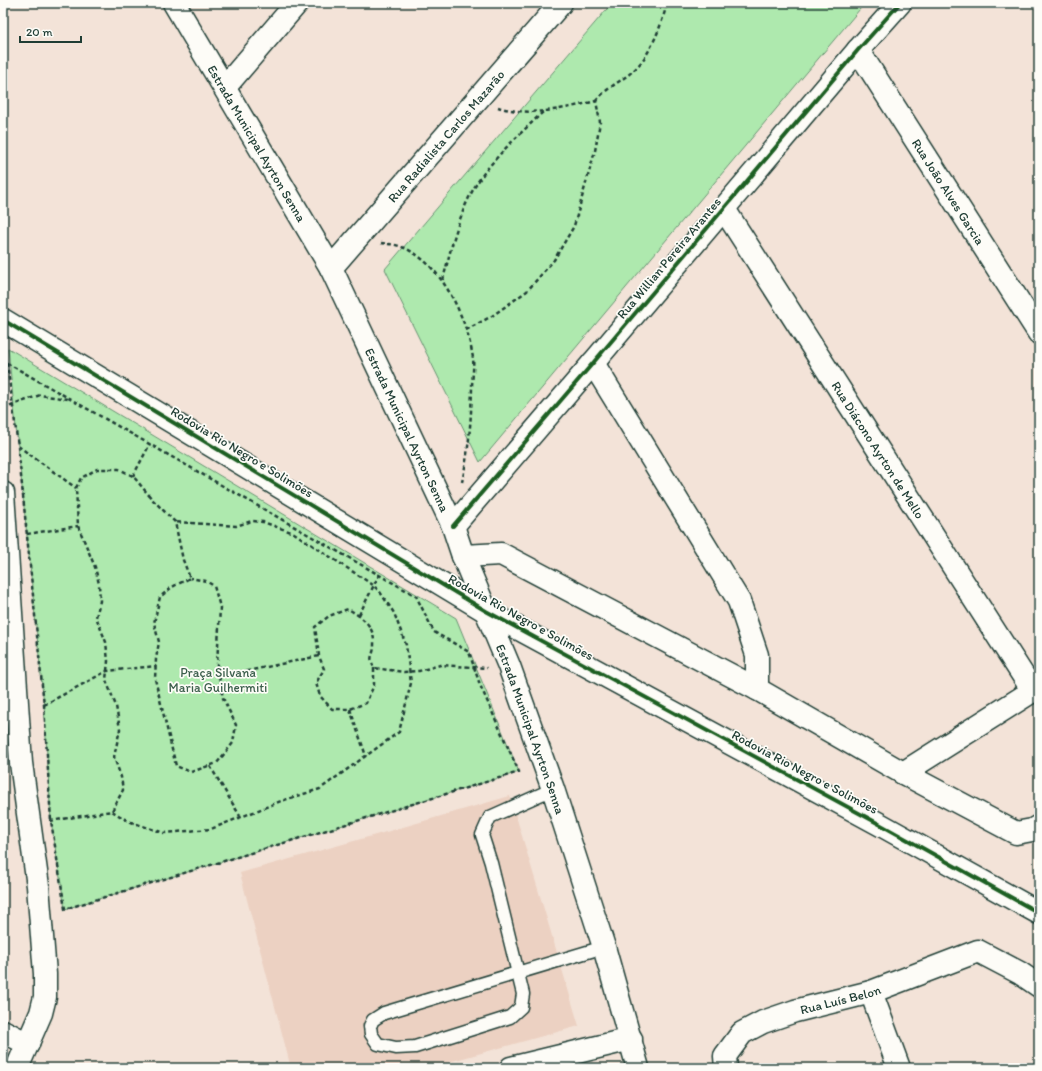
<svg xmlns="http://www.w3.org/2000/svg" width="1042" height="1071" viewBox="0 0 1042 1071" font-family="Itim,sans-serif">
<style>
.built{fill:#ecd1c2}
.green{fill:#aee9ae;stroke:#669371}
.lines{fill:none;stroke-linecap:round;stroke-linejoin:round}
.service-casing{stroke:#1f3d34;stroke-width:15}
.minor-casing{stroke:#1f3d34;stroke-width:25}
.secondary-casing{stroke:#1f3d34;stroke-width:25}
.path{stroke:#1f3d34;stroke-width:2.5;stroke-dasharray:4 3;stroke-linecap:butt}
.service{stroke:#fdfcf7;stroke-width:12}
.minor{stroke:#fdfcf7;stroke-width:22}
.secondary{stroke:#fdfcf7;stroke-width:22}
.cycleway-casing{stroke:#fdfcf7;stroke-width:6}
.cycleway{stroke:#1b5e20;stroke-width:4}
.labels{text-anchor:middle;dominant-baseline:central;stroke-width:3.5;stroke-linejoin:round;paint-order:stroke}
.street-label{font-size:13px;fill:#1f3d34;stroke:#fdfcf7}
.park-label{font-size:13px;fill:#3c5f4c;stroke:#fdfcf7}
</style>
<rect width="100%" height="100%" fill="#f3e3d8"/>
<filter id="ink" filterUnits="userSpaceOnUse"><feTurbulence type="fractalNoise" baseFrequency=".025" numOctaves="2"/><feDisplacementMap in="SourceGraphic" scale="8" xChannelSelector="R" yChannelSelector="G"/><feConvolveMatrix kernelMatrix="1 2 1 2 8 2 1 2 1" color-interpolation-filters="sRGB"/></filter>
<g filter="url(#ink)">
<path class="built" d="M510 796 579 1026 427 1068H291L240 873 386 832Z"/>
<g class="green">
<path d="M612 3H865L480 462 385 269Z"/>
<path d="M8 348 456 618 519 772 65 909 51 821 44 705Z"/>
</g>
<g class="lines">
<g class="service-casing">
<path id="service" d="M553 789 490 817 482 835 491 863 523 994 521 1007 510 1017 415 1047 396 1048 378 1044 371 1034 370 1026 373 1020 384 1013 604 947"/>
</g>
<g class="minor-casing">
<g id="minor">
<path id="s1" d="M858 50 1039 333"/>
<path d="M225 87 297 3"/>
<path id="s2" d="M724 209 1033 691"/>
<path id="s3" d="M331 268 561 3"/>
<path d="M3 320 486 611 881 825 1039 913"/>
<path d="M593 363 739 601 757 655V689"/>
<path d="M3 493 21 763 38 886 45 974V997L41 1013 17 1068"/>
<path d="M453 526 593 363 858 50 900 3"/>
<path d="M463 556 501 554 757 689 903 773 1016 833 1032 830 1039 826"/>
<path d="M903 773 1039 687"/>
<path d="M871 992 899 1068"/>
<path d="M3 1031 28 1044"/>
<path d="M511 1068 631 1039"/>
<path id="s4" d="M726 1068 725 1056 742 1033 763 1022 795 1011 871 992 978 951 1020 973 1039 986"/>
</g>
</g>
<g class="secondary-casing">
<g id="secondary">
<path id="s5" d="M174 3 331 268 453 526 463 556 509 666 553 789 604 947 638 1068"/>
</g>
</g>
<g class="path">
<path d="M596 101C609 85 625 80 637 67 652 51 662 24 667 3"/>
<path d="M381 243C387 244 393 244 399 246 440 259 467 318 473 358 474 368 472 379 472 388 471 420 469 451 462 482"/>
<path d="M443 280C451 248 459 212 477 183 495 156 520 134 543 112"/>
<path d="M466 330 492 316 527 291 554 260 574 226 595 151 600 122 596 101C564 109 530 117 498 107"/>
<path d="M7 363 416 596 434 632 469 652 480 685 519 772 65 909 51 821 44 705 18 446Z"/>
<path d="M3 407H8L40 395 68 399"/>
<path d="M18 446 76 488"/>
<path d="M133 476 150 444"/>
<path d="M27 534 78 526"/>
<path d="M359 615 379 575"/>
<path d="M374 668V685L366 703 350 709H332L320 696 316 683 324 669 319 656 315 627 329 616 348 609C362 617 375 626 374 645 374 657 368 654 374 668L404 672 419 671 440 665 487 668"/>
<path d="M219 677 319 656"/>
<path d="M44 705 107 671 156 666"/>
<path d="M350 709 366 756"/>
<path d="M210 766 240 816"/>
<path d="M112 811 128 821 164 833 211 829 281 801 320 789 399 732 411 683 406 645 394 613 380 592 373 585 294 533 263 522 252 521 236 526 175 522"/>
<path d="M50 821 112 811 123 790 121 777 114 757 120 729 116 706 106 680 108 661 106 642 96 617 100 601 99 584 95 567 78 526 76 488 81 478 97 469H119L133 476 152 499 175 522 183 560 190 578 172 587 160 597 154 623 159 642 156 659 155 679 176 766 191 772 217 763 233 743 236 725 223 698 217 665 220 607 214 586 206 581 190 578"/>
</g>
<use href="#service" class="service"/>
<use href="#minor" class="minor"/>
<use href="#secondary" class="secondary"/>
<g class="cycleway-casing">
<g id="cycleway">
<path d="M3 320 486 611 881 825 1039 913"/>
<path d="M453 526 593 363 858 50 900 3"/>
</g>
</g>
<use href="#cycleway" class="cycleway"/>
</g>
</g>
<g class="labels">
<g class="street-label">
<text stroke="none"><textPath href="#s3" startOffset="175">Rua Radialista Carlos Mazarão</textPath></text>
<text stroke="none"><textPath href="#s5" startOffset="163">Estrada Municipal Ayrton Senna</textPath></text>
<text stroke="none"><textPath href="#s1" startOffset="168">Rua João Alves Garcia</textPath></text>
<text transform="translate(669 258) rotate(-50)">Rua Willian Pereira Arantes</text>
<text stroke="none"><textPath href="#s5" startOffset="487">Estrada Municipal Ayrton Senna</textPath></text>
<text stroke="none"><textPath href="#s2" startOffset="286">Rua Diácono Ayrton de Mello</textPath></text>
<text transform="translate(242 452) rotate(31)">Rodovia Rio Negro e Solimões</text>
<text transform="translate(521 617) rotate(29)">Rodovia Rio Negro e Solimões</text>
<text stroke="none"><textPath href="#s5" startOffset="811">Estrada Municipal Ayrton Senna</textPath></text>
<text transform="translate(805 772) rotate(28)">Rodovia Rio Negro e Solimões</text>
<text stroke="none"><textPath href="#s4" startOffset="145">Rua Luís Belon</textPath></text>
</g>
<g class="park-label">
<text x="218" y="672">Praça Silvana<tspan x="218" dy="15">Maria Guilhermiti</tspan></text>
</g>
</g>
<rect width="1042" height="1071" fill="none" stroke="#fdfcf7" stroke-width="16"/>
<rect x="8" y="8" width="1026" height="1055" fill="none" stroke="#1f3d34" stroke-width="1.5" filter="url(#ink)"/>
<path d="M20 36v6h61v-6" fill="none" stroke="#1f3d34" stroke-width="2"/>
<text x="26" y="36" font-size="12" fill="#1f3d34" stroke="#fdfcf7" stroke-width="3" paint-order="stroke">20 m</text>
</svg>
